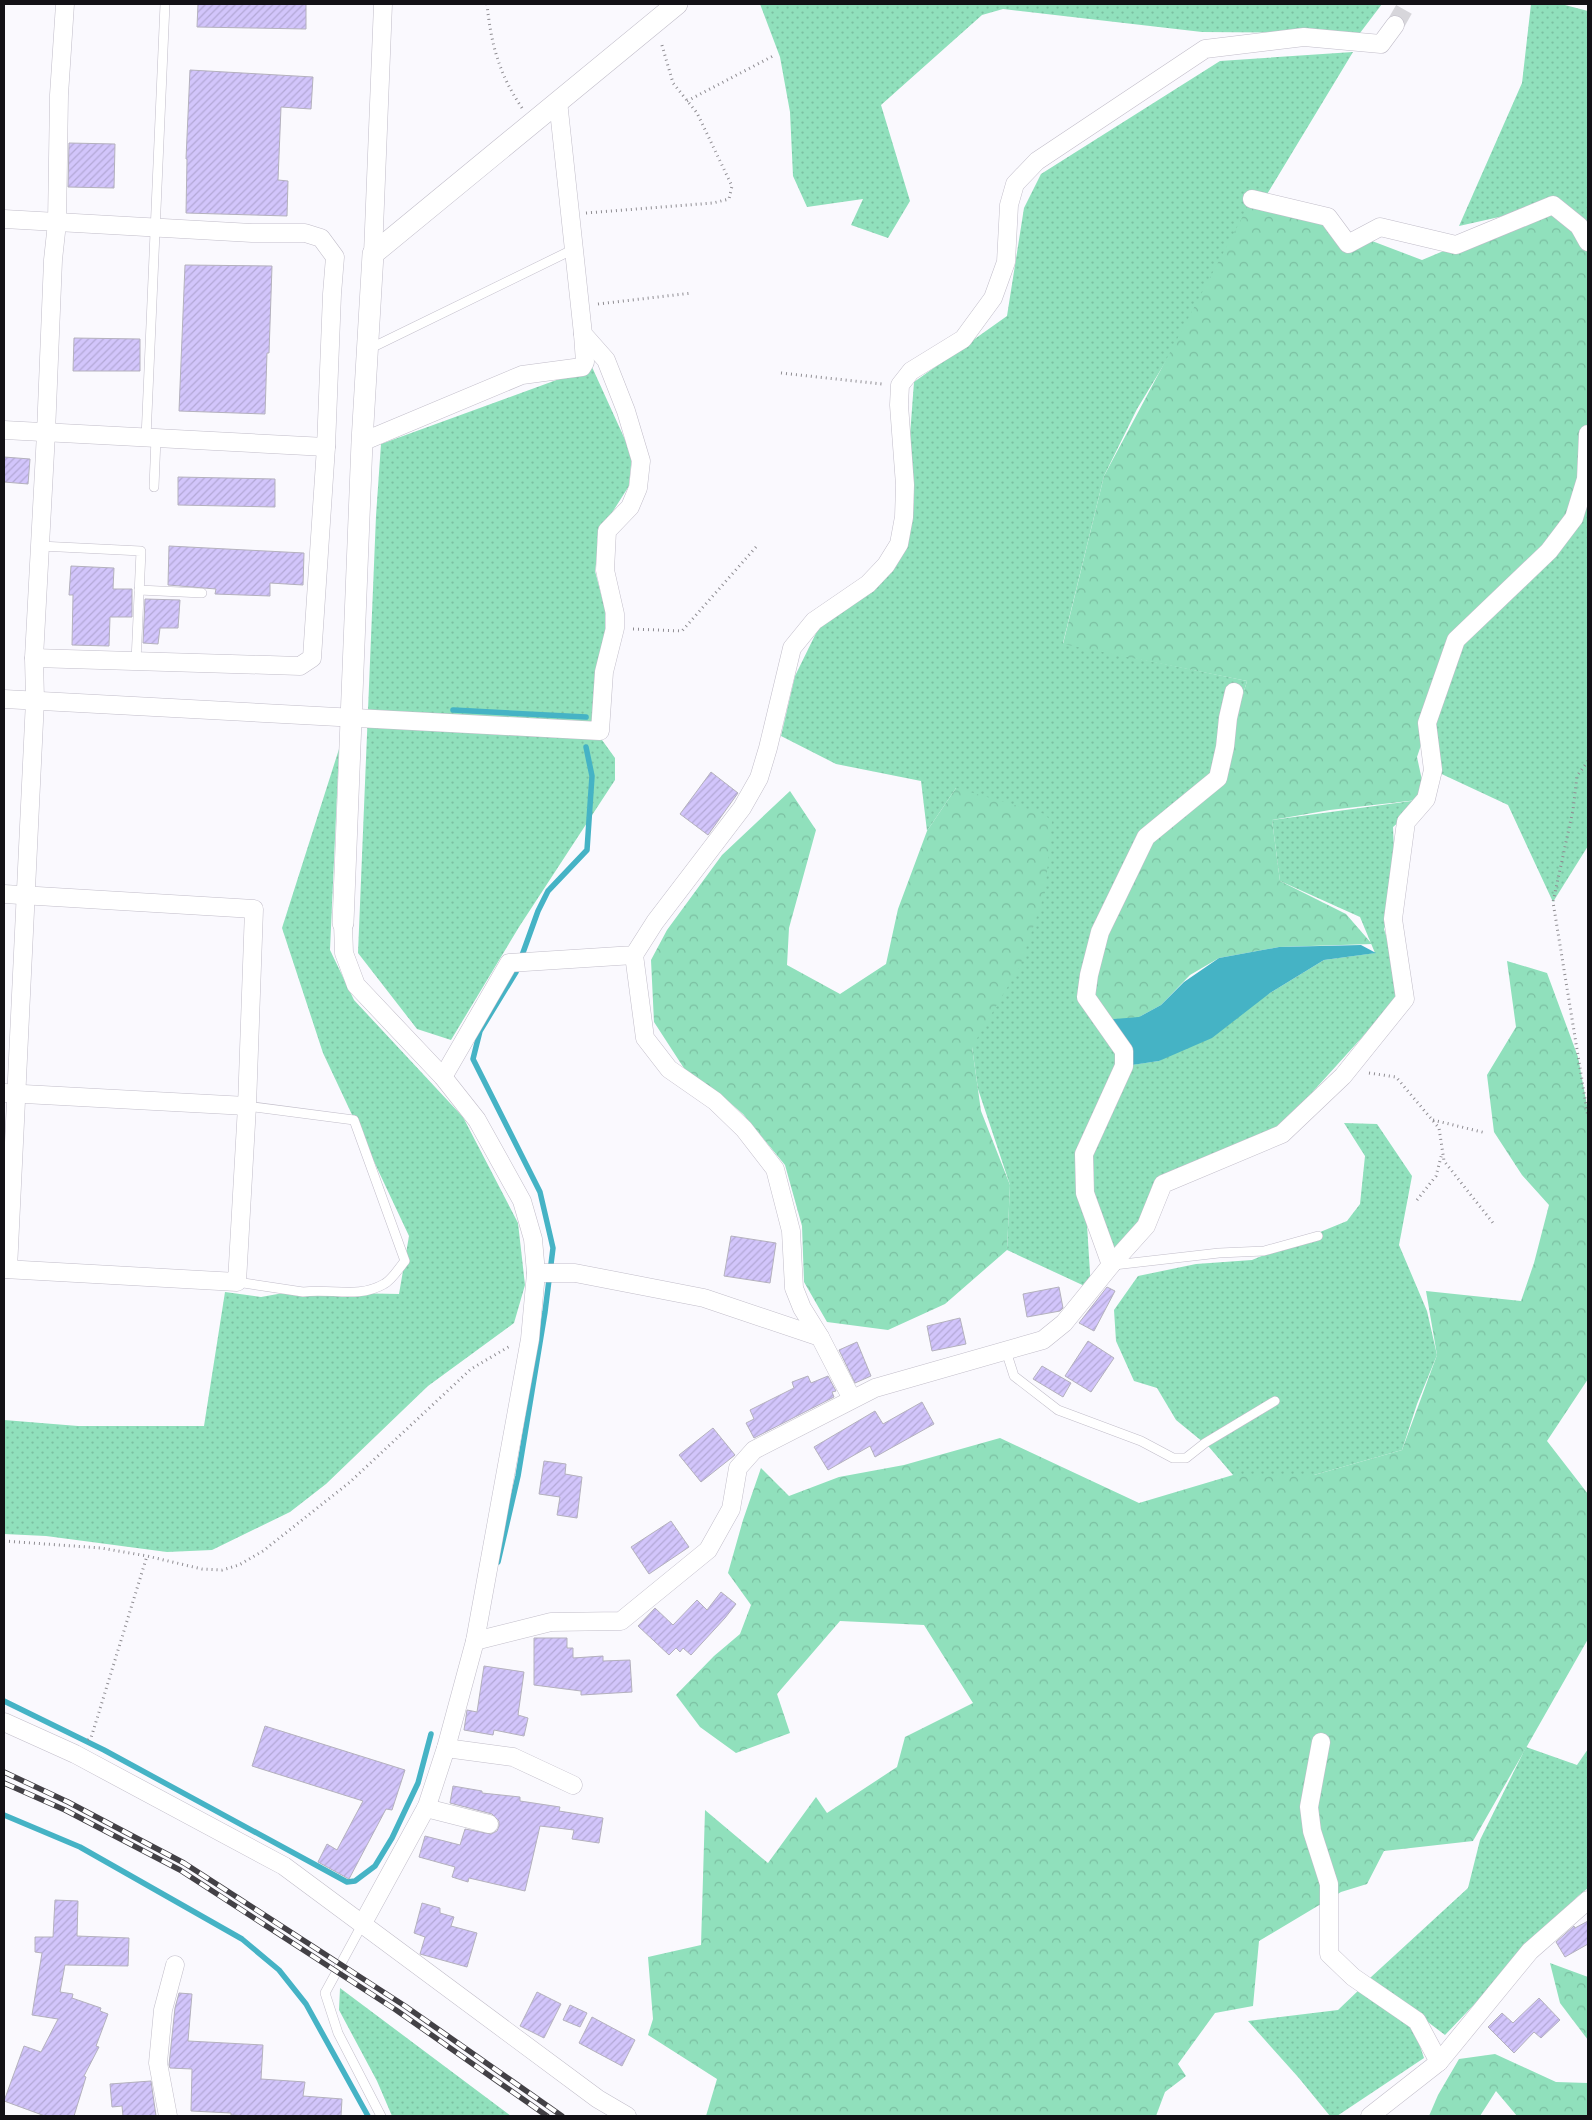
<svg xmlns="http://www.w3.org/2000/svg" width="1592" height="2120" viewBox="0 0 1592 2120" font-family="'Varela Round',sans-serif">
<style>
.grass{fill:url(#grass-dots)}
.forest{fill:url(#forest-crowns)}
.water{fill:#45b3c5}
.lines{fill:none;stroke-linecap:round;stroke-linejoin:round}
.stream{stroke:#45b3c5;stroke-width:5.5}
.building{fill:url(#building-hatch);stroke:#b4b1bd}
.minor-tunnel{stroke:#d7d6db;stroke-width:18;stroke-dasharray:18 9;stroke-linecap:butt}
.service-casing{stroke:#c1bdc9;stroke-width:10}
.minor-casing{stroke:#c1bdc9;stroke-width:19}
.tertiary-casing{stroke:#c1bdc9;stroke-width:22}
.path{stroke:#8f8d92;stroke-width:3;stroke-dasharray:1 4;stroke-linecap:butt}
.service{stroke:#fff;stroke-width:9}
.minor{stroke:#fff;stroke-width:18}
.tertiary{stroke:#fff;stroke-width:21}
.rail-casing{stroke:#434146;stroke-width:5.5}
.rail{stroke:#fff;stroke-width:4;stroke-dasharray:11;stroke-linecap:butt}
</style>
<defs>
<pattern id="grass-dots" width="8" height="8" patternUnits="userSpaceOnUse" patternTransform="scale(1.25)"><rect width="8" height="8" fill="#90e0bc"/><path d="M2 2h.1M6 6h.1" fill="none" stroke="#7bbfa1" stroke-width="1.8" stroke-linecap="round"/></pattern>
<pattern id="forest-crowns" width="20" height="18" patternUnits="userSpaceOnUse" patternTransform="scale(1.25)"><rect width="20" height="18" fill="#90e0bc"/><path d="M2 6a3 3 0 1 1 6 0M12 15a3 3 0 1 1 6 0" fill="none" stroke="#7bbfa1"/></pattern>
<pattern id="building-hatch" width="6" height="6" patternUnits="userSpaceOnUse" patternTransform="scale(1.25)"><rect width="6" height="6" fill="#d2c5fb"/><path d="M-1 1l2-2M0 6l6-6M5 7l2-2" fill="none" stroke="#b3a8d6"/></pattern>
</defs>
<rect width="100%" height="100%" fill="#faf9fe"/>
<g class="grass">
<path d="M760 4H1382L1360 33 1202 32 1003 9 982 15 881 105 910 201 888 238 851 225 863 199 807 207 793 176 790 112 780 57Z"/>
<path d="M1531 4H1561L1588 11V241L1553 205 1459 226 1522 83Z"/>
<path d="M1353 52 1137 409 1104 476 1063 643 1247 681 1218 778 1124 1066 1159 1061 1324 960 1375 953 1360 917 1280 881 1272 820 1426 799 1393 827 1396 900 1384 929 1404 991 1308 1097 1306 1111 1292 1123 1163 1184 1111 1265 1085 1193 1091 1289 1007 1250 1010 1185 978 1089 972 1047 956 788 927 831 921 781 836 764 781 736 795 676 820 625 882 582 903 554 912 502 909 449 914 382 1007 316 1024 208 1041 174 1220 61Z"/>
<path d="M592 367 632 455 629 486 601 530 595 571 605 609V646L597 733 615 758V780L519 927 451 1040 417 1029 358 953 376 516 381 444Z"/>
<path d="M1588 473V846L1553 902 1508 805 1433 770 1427 723 1466 630Z"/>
<path d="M339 749 330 950 354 1000 463 1117 518 1223 525 1285 514 1323 428 1386 326 1484 290 1512 212 1550 167 1552 46 1536 4 1534V1420L78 1426H204L225 1292 261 1297 289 1292 399 1294 409 1236 323 1053 282 928Z"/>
<path d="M1344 1123 1377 1124 1412 1176 1399 1245 1427 1311 1437 1355 1417 1404 1402 1450 1314 1475H1233L1209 1447 1176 1420 1157 1388 1134 1381 1116 1341 1114 1310 1138 1276 1196 1264 1252 1260 1347 1221 1360 1204 1365 1156Z"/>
<path d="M1526 1747 1577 1765 1588 1749V1888L1577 1897 1445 2035 1370 1978 1468 1888 1480 1840Z"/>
<path d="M340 1988 511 2116H392L377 2081 339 2010Z"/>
<path d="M1361 1988 1414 2028 1424 2058 1337 2116H1330L1298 2077 1248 2021 1338 2010Z"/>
</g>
<g class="forest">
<path d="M1252 199 1280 206 1422 260 1553 205 1588 241V454L1574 518 1456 640 1417 757 1426 799 1330 810 1272 820 1280 881 1346 914 1372 944 1279 947 1219 958 1190 975 1161 1005 1139 1017 1102 1020 1086 997 1100 932 1146 837 1218 778 1247 681 1063 644 1104 476Z"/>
<path d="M956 788 1042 813 1052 821 1045 892 1020 966 972 1047 981 1111 1010 1185 1007 1250 945 1304 888 1330 827 1322 804 1282 802 1226 785 1165 743 1114 729 1102 689 1076 654 1022 651 960 667 930 722 855 790 791 816 830 789 928 787 965 840 994 886 964 898 909 927 831Z"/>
<path d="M1507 961 1547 973 1578 1057 1588 1111V1379L1547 1441 1588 1494V1639L1473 1841 1384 1851 1367 1884 1341 1892 1259 1941 1253 2006 1215 2013 1178 2064 1186 2076 1165 2092 1156 2116H706L717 2079 648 2035 653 2019 648 1957 701 1945 705 1810 768 1863 816 1797 827 1813 897 1767 905 1737 973 1703 924 1625 840 1621 777 1694 790 1733 736 1753 700 1727 676 1695 714 1656 740 1634 751 1605 728 1573 743 1520 761 1468 789 1496 839 1477 904 1465 1000 1438 1139 1503 1233 1475H1314L1402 1450 1437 1355 1426 1291 1521 1301 1534 1263 1549 1205 1522 1175 1494 1132 1487 1075 1516 1027Z"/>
<path d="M1550 1963 1588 1977V2040L1560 2003Z"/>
<path d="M1495 2054 1556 2082 1588 2083V2116H1517L1496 2091 1480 2116H1429L1438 2095 1459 2059Z"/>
</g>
<path class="water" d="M1361 945 1376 953 1324 960 1270 993 1212 1038 1159 1061 1132 1065 1102 1020 1139 1017 1161 1005 1184 982 1219 958 1279 947Z"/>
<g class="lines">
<g class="stream">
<path d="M453 710 586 717"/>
<path d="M498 1562 518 1476 545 1312 553 1248 540 1192 473 1059 480 1031 516 972 538 911 548 891 587 850 592 776 586 747"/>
<path d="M4 1701 104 1750 347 1882 355 1881 375 1866 392 1838 418 1783 431 1734"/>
<path d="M4 1815 80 1847 242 1939 279 1970 306 2004 368 2116"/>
</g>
</g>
<g class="building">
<path d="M198 4H306V29L197 27Z"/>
<path d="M190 70 313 77 311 109 281 107 278 180 288 181 287 216 186 213 187 159H186Z"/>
<path d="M69 143 115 144 114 188 68 187Z"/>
<path d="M185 265 272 266 269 353H267L265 414 179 411Z"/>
<path d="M74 338 140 339V371H73Z"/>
<path d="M4 457 30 459 28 484 4 482Z"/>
<path d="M178 477 275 479V507L178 505Z"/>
<path d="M169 546 304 553 303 585 270 583V596L215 594 216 589 168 585Z"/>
<path d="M71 566 114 568 113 589H132V617H110L109 646 72 645 73 595H69Z"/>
<path d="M145 599 180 600 178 628H160L158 644 143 643Z"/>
<path d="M711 772 738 793 708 835 680 814Z"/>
<path d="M731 1236 776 1243 770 1283 724 1276Z"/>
<path d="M1059 1287 1063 1308 1060 1311 1027 1317 1023 1294Z"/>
<path d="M1107 1287 1115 1291 1094 1331 1079 1323Z"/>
<path d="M960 1318 966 1344 932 1351 927 1326Z"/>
<path d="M1088 1341 1114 1358 1091 1392 1065 1376Z"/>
<path d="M857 1342 871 1376 855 1383 839 1350Z"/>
<path d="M1042 1366 1071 1383 1063 1397 1033 1379Z"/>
<path d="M808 1376 811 1383 828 1376 836 1391 832 1392 834 1397 754 1438 746 1423 754 1419 750 1410 794 1388 792 1382Z"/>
<path d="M922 1402 934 1424 875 1457 870 1446 828 1470 814 1447 875 1411 883 1424Z"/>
<path d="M713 1428 735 1455 701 1482 679 1455Z"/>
<path d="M544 1461 566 1464 565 1474 582 1477 577 1518 557 1515 560 1497 539 1494Z"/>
<path d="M671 1521 689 1547 649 1574 631 1547Z"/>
<path d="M721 1592 736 1604 725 1618 691 1655 683 1648 680 1652 676 1648 669 1655 638 1626 655 1608 673 1625 697 1600 707 1610Z"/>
<path d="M534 1638H567V1648H573V1658L603 1656V1661L630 1660 632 1692 581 1695V1691L534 1685Z"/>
<path d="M484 1666 524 1672 518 1715 528 1718 524 1736 494 1730 493 1735 464 1730 467 1710 477 1712Z"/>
<path d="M265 1726 405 1770 392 1810 386 1809 349 1879 318 1862 327 1844 337 1850 363 1801 252 1766Z"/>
<path d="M453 1786 482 1791V1793L520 1797V1801L560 1807 559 1811 603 1818 599 1843 572 1839 574 1830 540 1826 525 1891 469 1878 468 1882 452 1877 455 1867 419 1857 425 1836 460 1845 465 1829 491 1834 497 1831 499 1826V1821L492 1814 450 1803Z"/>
<path d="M55 1900 78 1901 77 1936 129 1938 128 1966 65 1965 60 1992 73 1994 72 1998 101 2008 100 2011 108 2014 96 2046 99 2047 84 2076 86 2077 74 2116H45L4 2101 24 2046 41 2052 58 2019 32 2015 42 1953 35 1952V1937H53Z"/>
<path d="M422 1903 440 1908V1913L454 1917 451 1926 477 1933 467 1967 420 1954 425 1937 414 1933Z"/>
<path d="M1588 1921V1944L1565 1957 1556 1942 1574 1926 1575 1928Z"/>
<path d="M537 1992 561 2004 544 2038 520 2026Z"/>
<path d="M179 1993 192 1994 188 2041 263 2045 261 2079 305 2082 303 2096 342 2099 341 2116H249L231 2115V2113L191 2111 192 2069 170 2068 169 2065 175 2008Z"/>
<path d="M1539 1998 1560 2020 1541 2038 1534 2032 1514 2053 1488 2027 1502 2013 1513 2023Z"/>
<path d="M570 2005 587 2013 580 2027 563 2020Z"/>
<path d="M592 2017 635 2040 622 2066 579 2043Z"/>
<path d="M151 2081 156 2116H123L122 2106 112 2107 110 2084Z"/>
</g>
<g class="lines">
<path class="minor-tunnel" d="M1395 25 1407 4"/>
<g class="service-casing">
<g id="service">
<path d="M369 349 574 249"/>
<path d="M146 438 165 4"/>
<path d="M154 487 156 438"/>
<path d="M40 546 141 551 136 661"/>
<path d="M139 590 202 593"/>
<path d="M1114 1265 1219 1253 1264 1251 1318 1236"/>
<path d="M237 1282 303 1292C331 1288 358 1299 384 1284 392 1280 399 1268 405 1261L354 1120 247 1106"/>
<path d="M1006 1351 1014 1376 1058 1410 1141 1441 1173 1458H1186L1205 1443 1275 1401"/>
<path d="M363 1923 325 1993 338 2033 381 2116"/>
</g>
</g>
<g class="minor-casing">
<g id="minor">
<path d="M1252 199 1328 217 1348 244 1380 227 1456 245 1553 205 1579 226 1588 242"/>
<path d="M4 219 252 233H305L321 238 335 257 332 294 326 447 312 658 300 666 34 658"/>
<path d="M373 254 383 4"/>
<path d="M4 430 326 447"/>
<path d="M362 442 522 375 582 367 585 362 583 334"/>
<path d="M4 699 600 731 604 672 615 628V614L605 570 607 531 630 507 638 488 641 461 626 411 606 360 583 334 558 101"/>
<path d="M4 894 254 909 247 1106 237 1282 4 1269"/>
<path d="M343 923 344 953 356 985 443 1077 477 1120 522 1201 533 1239 536 1273 530 1339 475 1641 446 1748 427 1806 363 1923"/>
<path d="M634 955 645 1038 669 1069 715 1101 744 1129 775 1169 791 1231 794 1288 802 1308 820 1337"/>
<path d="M443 1077 509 963 634 955 655 922 742 808 759 778 768 748 792 648 814 621 868 584 886 565 899 544 904 517 905 485 899 405 900 385 911 371 963 339 993 298 1006 262 1009 205 1015 184 1037 161 1205 49 1304 37 1381 44 1395 25"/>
<path d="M5 1093 247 1106"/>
<path d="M1111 1265 1085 1193 1084 1154 1124 1066V1051L1086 997 1089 975 1100 932 1146 837 1218 778 1225 747 1228 718 1234 692"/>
<path d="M8 1269 35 700 34 658 46 433 53 260 57 223 59 95 65 4"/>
<path d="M536 1273H575L704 1298 820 1337 852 1399"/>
<path d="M475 1641 551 1622 621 1621 708 1550 731 1509 738 1468 754 1450 875 1388 1043 1340 1064 1323 1111 1265 1146 1226 1163 1184 1282 1134 1343 1076 1405 999 1393 919 1406 822 1426 799 1433 770 1427 723 1456 640 1549 551 1574 518 1586 479 1588 434"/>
<path d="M4 1722 75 1754 284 1866 598 2099 627 2116"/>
<path d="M1321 1742 1309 1807 1312 1831 1329 1884V1954L1353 1977 1417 2021 1439 2062"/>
<path d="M446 1748 513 1757 573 1785"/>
<path d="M426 1808 489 1824"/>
<path d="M168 2116 158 2063 163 2010 175 1965"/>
<path d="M1370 2116 1439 2062 1530 1951 1588 1900"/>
</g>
</g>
<g class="tertiary-casing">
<path id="tertiary" d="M343 923 362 442 373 254 677 4"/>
</g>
<g class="path">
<path d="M487 4C491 44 499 74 522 108"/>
<path d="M687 101 773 56"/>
<path d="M586 213 713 203 729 199 732 186 697 113 673 83 661 42"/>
<path d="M598 304 692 293"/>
<path d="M781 373 882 384"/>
<path d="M633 629 682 631 756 547"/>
<path d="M1588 761 1577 776 1573 810 1553 902 1588 1117"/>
<path d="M1369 1073 1396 1077 1439 1128 1444 1161 1493 1223"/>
<path d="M1433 1120 1486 1133"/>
<path d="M1417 1200 1436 1176 1442 1153"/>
<path d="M4 1541 101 1548 147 1556 202 1569 222 1570 239 1565 263 1551 350 1482 471 1369 510 1346"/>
<path d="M88 1740 91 1738 147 1556"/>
</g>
<use href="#service" class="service"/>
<use href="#minor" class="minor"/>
<use href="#tertiary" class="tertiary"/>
<g class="rail-casing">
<g id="rail">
<path d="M4 1772 68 1802 184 1863 405 2006 562 2116"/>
<path d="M4 1783 65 1810 180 1870 396 2010 547 2116"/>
</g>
</g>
<use href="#rail" class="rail"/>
</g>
<rect width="1592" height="2120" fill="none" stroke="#131116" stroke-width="10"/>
</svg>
